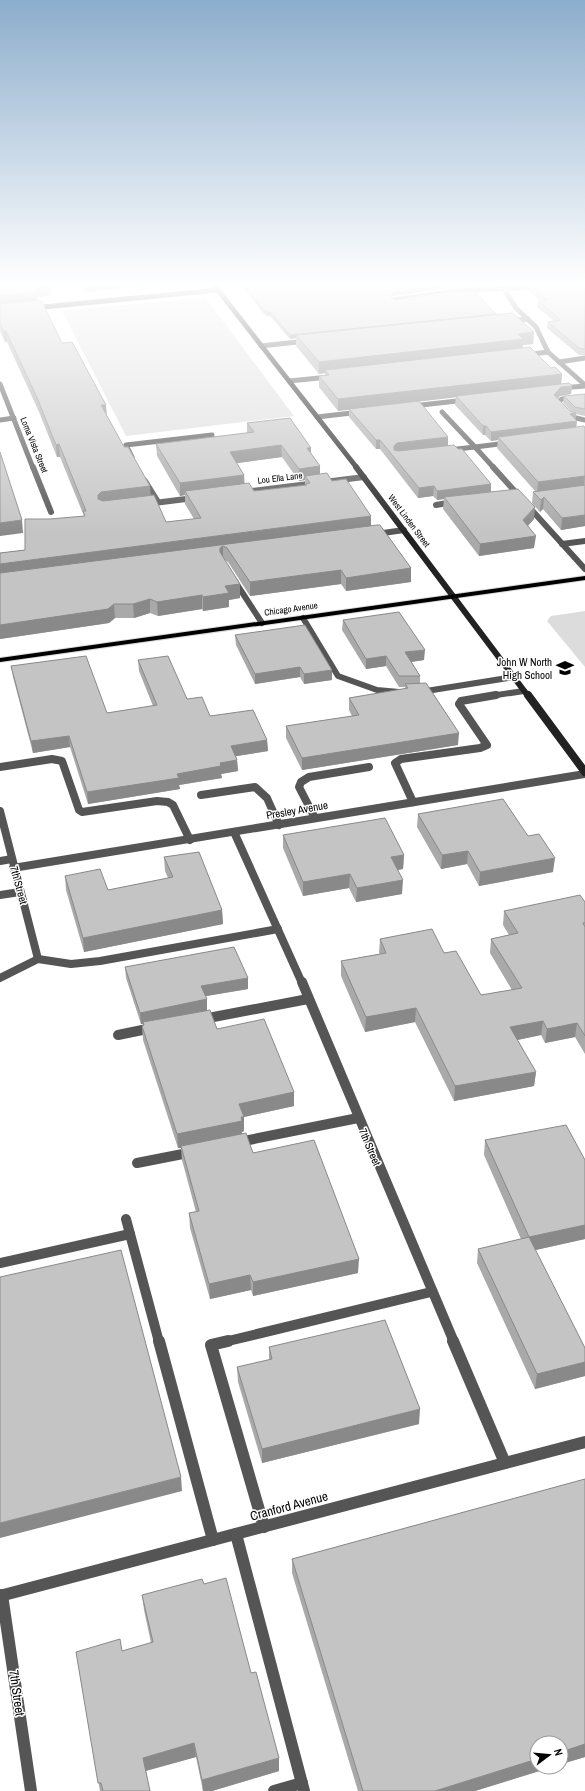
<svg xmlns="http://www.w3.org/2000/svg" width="585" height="1791" viewBox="0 0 585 1791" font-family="'Archivo Narrow',sans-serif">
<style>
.green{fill:#dcdcdc}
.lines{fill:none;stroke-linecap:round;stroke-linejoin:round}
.primary-casing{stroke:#dbdbdb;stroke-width:2}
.lane-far4{stroke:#555;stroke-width:5}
.lane-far3{stroke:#555;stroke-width:6}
.lane-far2{stroke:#555;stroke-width:8}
.lane-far1{stroke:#555;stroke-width:10}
.lane{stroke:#555;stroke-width:12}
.street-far4{stroke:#555;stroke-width:5}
.street-far3{stroke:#555;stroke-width:6}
.street-far2{stroke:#555;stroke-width:8}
.street-far1{stroke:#555;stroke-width:10}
.street{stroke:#555;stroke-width:12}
.secondary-far2{stroke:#222;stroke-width:5}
.secondary-far1{stroke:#222;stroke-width:6}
.secondary{stroke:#222;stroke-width:8}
.primary{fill:#000;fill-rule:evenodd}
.wall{fill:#a9a9a9;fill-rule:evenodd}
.shaded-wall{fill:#898989}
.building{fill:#c4c4c4;stroke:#898989}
.labels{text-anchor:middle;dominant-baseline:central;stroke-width:3;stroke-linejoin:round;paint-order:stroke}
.far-street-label{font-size:9px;fill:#000;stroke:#fff}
.poi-label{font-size:11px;fill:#000;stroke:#fff;text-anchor:end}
.street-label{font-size:11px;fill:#000;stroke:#fff}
.near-street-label{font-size:13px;fill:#000;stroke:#fff}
</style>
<rect width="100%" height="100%" fill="#fff"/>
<g class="green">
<path d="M205 297 294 416 126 436 62 311Z"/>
<path d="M585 611V667L547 621 551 616Z"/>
</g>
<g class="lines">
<g class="primary-casing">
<path id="primary" d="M585 576V580L0 662V658Z"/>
</g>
<g class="lane-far4">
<path d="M509 321 528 319"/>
<path d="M261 346 306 341"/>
<path d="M559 362 585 358"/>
<path d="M561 388 585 386"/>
<path d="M585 397 562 399 557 403 572 417 585 420"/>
<path d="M412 406 466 400"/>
<path d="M442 412 475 447"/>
<path d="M317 417 360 412"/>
<path d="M0 420 14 418"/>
<path d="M448 450 475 447"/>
<path d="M132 457 126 445 212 435"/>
<path d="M494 468 475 447 507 443"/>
</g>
<g class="lane-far3">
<path d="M493 467 520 497"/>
<path d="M145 481 158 502"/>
<path d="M436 505 453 502"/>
<path d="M528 506 585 569"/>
<path d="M376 534 404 530"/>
<path d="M562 544 585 541"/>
<path d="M303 618 338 676 377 690 399 692"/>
<path d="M420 692 514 677"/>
<path d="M490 696 524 691"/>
</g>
<g class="lane-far2">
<path d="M0 767 52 759 62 761 79 810 82 812 157 801 168 802 173 805 190 840"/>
<path d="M201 795 255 787 267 798 279 825"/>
<path d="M413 802 395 763 401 759 480 748 487 745 459 704 461 701 496 695"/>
<path d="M315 818 299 787 301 782 309 777 369 767"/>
<path d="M0 861 12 859"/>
<path d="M0 895 20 892"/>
<path d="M0 978 38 959 71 964 100 961 278 929"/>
</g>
<g class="lane-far1">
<path d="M203 1019 308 999"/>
<path d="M118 1035 152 1028"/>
<path d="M239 1142 358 1118"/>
<path d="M137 1163 193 1152"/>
<path d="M126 1219 159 1342"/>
<path d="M0 1263 130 1234"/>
<path d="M224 1342 431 1292"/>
</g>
<g class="lane">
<path d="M159 1341 213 1540"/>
<path d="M228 1341 211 1345 264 1527"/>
<path d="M236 1534 304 1791"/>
<path d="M274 1791 302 1783"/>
</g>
<g class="street-far4">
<path d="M504 289 516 308 536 327 548 352 585 385"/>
<path d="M394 300 465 290 539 287"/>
<path d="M525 355 548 352"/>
<path d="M289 381 329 377"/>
<path d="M0 384 33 468"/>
</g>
<g class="street-far3">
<path d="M33 467 51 512"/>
<path d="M244 492 364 477"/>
<path d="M146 504 194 498"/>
<path d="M234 580 262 623"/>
</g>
<g class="street-far2">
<path d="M0 811 38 959"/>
<path d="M234 832 302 983"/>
<path d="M13 868 585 774"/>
</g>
<path class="street-far1" d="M302 982 454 1342"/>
<g class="street">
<path d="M453 1341 505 1463"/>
<path d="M2 1595 31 1791"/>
<path d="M0 1596 585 1442"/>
</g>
<g class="secondary-far2">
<path d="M214 285 357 468"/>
<path d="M33 308 218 290"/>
</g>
<path class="secondary-far1" d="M356 467 528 696"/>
<path class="secondary" d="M528 695 585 772"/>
<use href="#primary" class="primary"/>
</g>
<g class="wall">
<path d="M0 285H50L51 295 38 297V300L62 343 106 415 166 522 194 519 185 504V495L180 496 157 456 156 444 247 433V423L311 448V453L320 466V474L332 481 371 525 411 568V582L346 591 341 584 250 596 228 562 225 560 240 598 229 600V607L203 611 202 609 158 616 150 613 134 618H115L109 623 0 639V553L25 550 50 519 84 516 60 457H57L39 412 7 342H5L0 331ZM282 457 299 481 305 480V486L254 491 244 484V475L237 463Z"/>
<path d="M79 285H151L84 292Z"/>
<path d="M241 285H467V287L440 289 393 296 391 298 395 300 496 315 534 332 533 344 523 345 522 348 551 368 562 374 561 384 572 386 571 394 560 396 557 398 570 411 572 412 563 403 564 396 585 394V416L576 414 575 420 576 427 585 428V526L561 530 543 509 540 512 532 503 533 492 535 491 497 448 498 440 491 441 485 435H483L455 405 456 397 419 401 448 445 458 449 491 484V492L534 519 528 526 534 548 479 556 443 509 444 499 437 500 433 496 418 498 380 449H376L349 417V409L338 411 319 387V376L325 375V373L319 374 296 346V338L290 339 270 316H267L263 313Z"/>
<path d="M529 285H585V355H579L547 328 548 322 554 321 537 307 538 301H540L529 291Z"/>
<path d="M343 620 424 660 411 662 420 676V683L458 745 302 770 286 738V726L352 716 349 710V698L405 689V687H399L386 666 366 669 342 630Z"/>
<path d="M235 635 332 670V680L304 684 300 677 255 684 236 645Z"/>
<path d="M138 660 187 699 210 716 267 740 268 751 236 756 237 760 238 771 221 774 222 778 179 785 180 789 88 804 70 747 33 753 13 677 11 666 107 713 153 706 139 671Z"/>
<path d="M418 814 528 836 553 872 479 886 467 864 441 869 417 827Z"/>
<path d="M283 835 404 855 403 869 397 870 402 894 356 902 349 888 303 896 283 848Z"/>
<path d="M164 857 222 910 223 924 84 952 66 890 65 876 108 890 168 878 165 871Z"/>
<path d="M585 902V1054L575 1037 545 1043 541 1035 517 1040 536 1072 534 1086 454 1101 415 1022 365 1032 341 976V961L380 954 379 953 380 939 444 953 481 995 512 990 490 953 491 939 509 935 503 925 504 911Z"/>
<path d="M125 967 248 978V989L205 996 207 999V1010L217 1029 294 1092V1106L244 1117V1131L242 1132V1133L253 1153 358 1273 253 1296 251 1290 210 1299 190 1228 189 1213 196 1212 182 1160 181 1148H178L143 1040 142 1026H143V1024H141L126 978Z"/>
<path d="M485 1140 585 1160V1239L535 1250 585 1348V1376L535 1389 477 1263 478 1249 521 1239 484 1155Z"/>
<path d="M269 1347 419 1424 262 1463 238 1382 237 1367 269 1360Z"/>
<path d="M585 1479V1757L475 1791H358L292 1573V1559Z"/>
<path d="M204 1584 251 1673 279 1771 212 1791H203L196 1757 146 1771 150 1791H100L76 1652 122 1651 151 1643 144 1610 142 1595Z"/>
</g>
<g class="shaded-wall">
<path d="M44 285H50L51 295 38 297V303L0 307V296Z"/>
<path d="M84 285H151L84 292Z"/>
<path d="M440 285V289L393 296 390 298 391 294 394 292Z"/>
<rect x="267" y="312" width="3" height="4"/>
<path d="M496 314V318L296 335V338L290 339V335Z"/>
<path d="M3 331H6L7 342H5Z"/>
<path d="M534 332 533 344 523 345 522 351 325 370V373L319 374V362Z"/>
<path d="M562 374 561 385 338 411V399Z"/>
<path d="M572 386 571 394 560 396 553 404 554 395 561 387Z"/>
<path d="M101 405H106L107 417Z"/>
<path d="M576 413 575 422 577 421 576 430 498 437V440L491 441V432L570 414Z"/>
<path d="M483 426H486L485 435H483Z"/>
<path d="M448 437V446L393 455 394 446 397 443Z"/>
<rect x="376" y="440" width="4" height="9"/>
<path d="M59 444 60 457H57L56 445Z"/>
<path d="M281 445 282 457 231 464 230 452Z"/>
<path d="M307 448H311V460Z"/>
<path d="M320 466V478L305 476V480L299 481V469Z"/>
<path d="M244 475 245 488 185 491V495L180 496V483Z"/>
<path d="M585 476 584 488 537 494 538 482Z"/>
<path d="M491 484V493L444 497V499L437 500V491Z"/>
<path d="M150 486 151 499 99 509 98 495 101 492Z"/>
<path d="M434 486 433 496 418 498 419 488Z"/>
<path d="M544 497 543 509 540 512 541 500Z"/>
<path d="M535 507 534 519 522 532 523 520Z"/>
<path d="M585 515V526L561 530 562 518Z"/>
<path d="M371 516V530L227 549V548L223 546V560L0 578V564Z"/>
<path d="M22 520 23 533 0 536V523Z"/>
<path d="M536 536 534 548 479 556 480 544Z"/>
<path d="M411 568V582L346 591V578Z"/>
<path d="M341 570V584L250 596V582Z"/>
<path d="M240 584V598L229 600V607L203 611V597L225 586Z"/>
<path d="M202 595V609L158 616 157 602Z"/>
<path d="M150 599V613L134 618 133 604Z"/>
<path d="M114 604 115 618 109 623 0 639V625Z"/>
<path d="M425 650 424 660 404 663 405 652Z"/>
<path d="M386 656V666L366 669V659Z"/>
<path d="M300 667V677L255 684V674Z"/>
<path d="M332 670V680L304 684V674Z"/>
<path d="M459 733 458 745 302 770V758Z"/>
<path d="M69 736 70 747 33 753 31 741Z"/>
<path d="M267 740 268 751 231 757V746Z"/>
<path d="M237 760 238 771 221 774 222 778 179 785 180 789 88 804 87 792 220 763Z"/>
<path d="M468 851 467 864 441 869 442 855Z"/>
<path d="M404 855 403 869 390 871 391 857Z"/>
<path d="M555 858 553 872 479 886 480 872Z"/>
<path d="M350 874 349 888 303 896V882Z"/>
<path d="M403 880 402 894 356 902 357 888Z"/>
<path d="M222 910 223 924 84 952 83 938Z"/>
<path d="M248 978V989L201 997V986Z"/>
<path d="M207 999V1011L143 1022V1024H141L140 1013Z"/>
<path d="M416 1008 415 1022 365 1032 366 1017Z"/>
<path d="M543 1021 541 1035 508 1042 510 1027Z"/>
<path d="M577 1023 575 1037 545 1043 547 1029Z"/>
<path d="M536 1072 534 1086 454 1101 455 1086Z"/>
<path d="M294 1092V1106L244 1117V1131L242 1132V1135L181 1146V1148H178L177 1134 239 1104Z"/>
<path d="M585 1225V1239L527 1252 529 1237Z"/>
<path d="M359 1259 358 1273 253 1296V1282Z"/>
<path d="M250 1275 251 1290 210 1299 209 1284Z"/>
<path d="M585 1362V1376L535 1389 537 1374Z"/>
<path d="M420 1409 419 1424 262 1463V1449Z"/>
<path d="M181 1477 182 1491 0 1538V1523Z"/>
<path d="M194 1743 196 1757 145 1771 143 1758Z"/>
<path d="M585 1744V1757L561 1764V1752Z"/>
<path d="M279 1758V1771L212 1791H203L202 1780Z"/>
<path d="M537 1759V1767H552L475 1791H435Z"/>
</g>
<g class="building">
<path d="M0 285H44L35 287 37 292 0 296Z"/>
<path d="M244 285H444L394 292 391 294V298L395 300 441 293 474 291 496 314 290 335 270 312H267L263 309Z"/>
<path d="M529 285H585V349L579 348 548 322 561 320 538 301 547 300Z"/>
<path d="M41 300 62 343 72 342 106 405H101L124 447H128L150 486 101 492 98 495V499L103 501 154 495 166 522 201 518 185 491 249 483 254 491 307 485 306 484 310 483 305 476 327 473 332 481 346 479 371 516 0 564V553L25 550V519H50L85 516 83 511H86L59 444 56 445 38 400 6 331H3L0 322V304Z"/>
<path d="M513 313 534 332 518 334 523 339 319 362 296 335Z"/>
<path d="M530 347 551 368 555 367 562 374 338 399 319 376 329 375 325 370Z"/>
<path d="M569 383 572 386 561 387 554 395 570 411 576 413 570 414 577 421 491 432 486 426H483L456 396Z"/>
<path d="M585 394V409L575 407 564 396Z"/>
<path d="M419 401 448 437 397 443 394 446V450L398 451 454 445 458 449H462L491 484 437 491 434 486 419 488 380 440H376L349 409Z"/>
<path d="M290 418 311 448H307L320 466 299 469 281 445 230 452 244 475 180 483 156 444 254 432 247 423Z"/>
<path d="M584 426 585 428V476L538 482 498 437Z"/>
<path d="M0 452 22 520 0 523Z"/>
<path d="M585 485V515L562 518 544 497 541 500 533 492Z"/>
<path d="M518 489 535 507 523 520 536 536 480 544 444 497Z"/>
<path d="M377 525H380L411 568 346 578 341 570 250 582 227 548 223 546 220 548V552L240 584 225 586 229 593 203 597 202 595 157 602 150 599 133 604H114L108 609 0 625V573Z"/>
<path d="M399 612 425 650 405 652 420 676H399L386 656 366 659 343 620Z"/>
<path d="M305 625 332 670 304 674 300 667 255 674 235 635Z"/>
<path d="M86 656 107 713 157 705 138 660 168 656 187 699 202 697 210 716 253 710 267 740 231 746 237 760 220 763 221 766 177 774 179 778 87 792 69 736 31 741 11 666Z"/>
<path d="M426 683 459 733 302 758 286 726 359 715 349 698 408 688 405 684Z"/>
<path d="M503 799 528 836 539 834 555 858 480 872 468 851 442 855 418 814Z"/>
<path d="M385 818 404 855 391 857 403 880 357 888 350 874 303 882 283 835Z"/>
<path d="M199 852 222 910 83 938 65 876 100 869 108 890 173 877 164 857Z"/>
<path d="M580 895 585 902V923H583L585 927V1036L577 1023 547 1029 543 1021 510 1027 536 1072 455 1086 416 1008 366 1017 341 961 386 953 380 939 432 929 444 953 456 951 481 995 522 988 491 939 518 933 504 911Z"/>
<path d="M234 947 248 978 201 986 207 999 140 1013 125 967Z"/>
<path d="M210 1010 217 1029 264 1019 294 1092 239 1104 244 1117H241L242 1121 177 1134 142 1026 144 1025 143 1022Z"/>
<path d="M566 1125 585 1160V1225L529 1237 485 1140Z"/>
<path d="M246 1133 253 1153 314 1140 359 1259 253 1282 250 1275 209 1284 189 1213 199 1211 181 1146Z"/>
<path d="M529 1237 585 1348V1362L537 1374 478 1249Z"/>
<path d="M121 1250 181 1477 0 1523V1277Z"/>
<path d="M385 1320 420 1409 262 1449 237 1367 272 1359 269 1347Z"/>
<path d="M585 1479V1744L561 1752V1743H537V1759L435 1791H363L292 1559Z"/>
<path d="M226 1578 251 1673 256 1672 279 1758 202 1780 194 1743 143 1758 150 1791H103L101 1783H98L76 1652 120 1639 122 1651 153 1642 142 1595 202 1579 204 1584Z"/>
</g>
<linearGradient id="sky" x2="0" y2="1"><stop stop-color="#8cadcc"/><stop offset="0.53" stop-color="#fff"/><stop offset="1" stop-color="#fff" stop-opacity="0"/></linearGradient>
<rect width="585" height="536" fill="url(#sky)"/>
<defs>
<g id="school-bare" transform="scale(1.38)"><path d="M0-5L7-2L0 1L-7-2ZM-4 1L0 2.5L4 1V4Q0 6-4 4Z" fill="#000" stroke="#fff" stroke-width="2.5" paint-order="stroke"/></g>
</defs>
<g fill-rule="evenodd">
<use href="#school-bare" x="565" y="668"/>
</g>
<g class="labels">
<g class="far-street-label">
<text transform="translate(34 445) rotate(68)">Loma Vista Street</text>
<text transform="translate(280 478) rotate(-7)">Lou Ella Lane</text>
<text transform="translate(409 521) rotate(53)">West Linden Street</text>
<text transform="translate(291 609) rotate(-8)">Chicago Avenue</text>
</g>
<g class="poi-label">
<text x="552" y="662">John W North<tspan x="552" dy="13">High School</tspan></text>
</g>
<g class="street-label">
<text transform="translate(297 810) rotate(-10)">Presley Avenue</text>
<text transform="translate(19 885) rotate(75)">7th Street</text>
<text transform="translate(370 1147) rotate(67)">7th Street</text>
</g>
<g class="near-street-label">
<text transform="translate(289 1506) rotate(-15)">Cranford Avenue</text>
<text transform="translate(17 1693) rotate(82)">7th Street</text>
</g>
</g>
<g transform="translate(549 1755) rotate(74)"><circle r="19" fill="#ffffff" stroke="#999999"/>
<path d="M0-3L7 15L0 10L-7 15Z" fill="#000000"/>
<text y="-6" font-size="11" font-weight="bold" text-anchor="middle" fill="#000000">N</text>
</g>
</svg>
